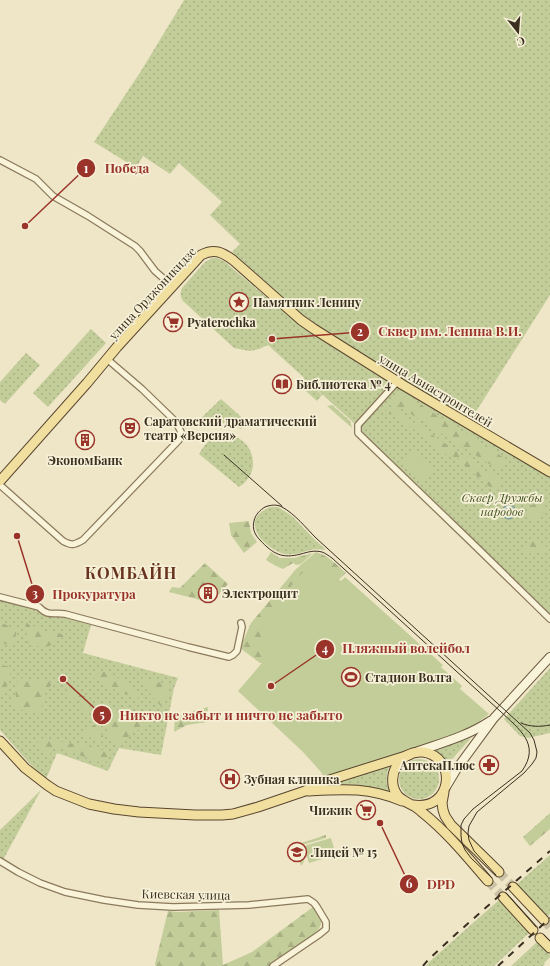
<svg xmlns="http://www.w3.org/2000/svg" width="550" height="966" viewBox="0 0 550 966" font-family="'Playfair Display',serif">
<style>
.grass{fill:url(#grass-dots)}
.forest{fill:url(#forest-firs)}
.garden{fill:#c3cd9a}
.water{fill:url(#water-ripples);stroke:#6e918c}
.lines{fill:none;stroke-linecap:round;stroke-linejoin:round}
.primary-tunnel{stroke:#cbc1a6;stroke-width:9;stroke-dasharray:9 4.5;stroke-linecap:butt}
.minor-casing{stroke:#8b795c;stroke-width:8}
.secondary-casing{stroke:#6d5a3f;stroke-width:10}
.primary-casing{stroke:#594630;stroke-width:11}
.minor{stroke:#f9f3da;stroke-width:5.5}
.secondary{stroke:#f9f3da;stroke-width:8}
.primary{stroke:#f1df9f;stroke-width:9}
.tram{stroke:#3b2f20;stroke-width:1}
.rail{stroke:#3b2f20;stroke-width:2;stroke-dasharray:7 7;stroke-linecap:butt}
.labels{text-anchor:middle;dominant-baseline:central;stroke-width:3.5;stroke-linejoin:round;paint-order:stroke}
.street-label{font-size:12px;fill:#3b2f20;stroke:#f6f0d7}
.poi-label{font-size:12px;font-weight:bold;fill:#3b2f20;stroke:#f6f0d7;text-anchor:start}
.park-label{font-size:12px;font-style:italic;fill:#475826;stroke:#f6f0d7}
.district-label{font-size:16px;font-weight:bold;letter-spacing:1px;fill:#68341f;stroke:#f6f0d7}
.leader{fill:none;stroke:#9a342b;stroke-width:1.5}
.callout-dot{fill:#9a342b;stroke:#f6f0d7;stroke-width:1.5}
.mark-label{font-size:12px;text-anchor:middle;font-weight:bold;fill:#fff}
.callout-label{font-size:13px;text-anchor:middle;font-weight:bold;fill:#9a342b;stroke:#f6f0d7;stroke-width:3.5;stroke-linejoin:round;paint-order:stroke}
</style>
<defs>
<pattern id="grass-dots" width="8" height="8" patternUnits="userSpaceOnUse"><rect width="8" height="8" fill="#c3cd9a"/><path d="M2 2h.1M6 6h.1" fill="none" stroke="#a8b084" stroke-width="1.8" stroke-linecap="round"/></pattern>
<pattern id="forest-firs" width="22" height="20" patternUnits="userSpaceOnUse"><rect width="22" height="20" fill="#c3cd9a"/><path d="M5 1l3.5 6h-7zM16 11l3.5 6h-7z" fill="#a8b084"/></pattern>
<pattern id="water-ripples" width="26" height="14" patternUnits="userSpaceOnUse"><rect width="26" height="14" fill="#a8c3bd"/><path d="M2 4q2-2 4 0t4 0M15 11q2-2 4 0t4 0" fill="none" stroke="#8a9f99"/></pattern>
</defs>
<rect width="100%" height="100%" fill="#efe6c7"/>
<g class="grass">
<path d="M184 0H550V295L470 421 315 325 304 316 232 252 240 244 210 215 222 202 179 163 170 174 143 156 136 168 94 142 141 71Z"/>
<path d="M212 258H217L224 261 297 323 312 334 391 384 356 425 268 345 259 349 250 351 234 348 183 301C180 296 180 293 182 288L205 262Z"/>
<path d="M91 329 106 343 48 407 33 393Z"/>
<path d="M26 353 40 365 5 404 0 400V382Z"/>
<path d="M304 378 322 395 317 401 298 384Z"/>
<path d="M397 387 401 388 550 477V617L361 432 360 428 362 424 392 389Z"/>
<path d="M221 399 248 423 241 429 231 424 210 422 204 423 200 419Z"/>
<path d="M332 405 350 421 352 428 327 406Z"/>
<path d="M224 435C228 435 233 435 236 437 253 444 259 467 246 481 244 484 241 485 239 487L199 454C207 441 210 438 224 435Z"/>
<path d="M271 507H278L292 516 314 539 325 549V550C316 548 309 550 300 553 284 557 275 552 263 541 258 536 254 529 255 521 257 514 264 509 271 507Z"/>
<path d="M0 600 38 609 40 614C47 616 52 618 58 616L91 625 83 653 178 678 174 688 161 755 119 748 108 771 57 753 46 779 29 763 0 730Z"/>
<path d="M550 668V733L528 738 520 736 504 719Z"/>
<path d="M471 738 447 765 431 751Z"/>
<circle cx="419" cy="779" r="20"/>
<path d="M390 764C386 775 385 781 390 792 367 787 345 785 322 786Z"/>
<path d="M41 790 3 860 0 857V830Z"/>
<path d="M550 855V914L546 918 516 885Z"/>
<path d="M499 900 529 933 494 966H426L429 962Z"/>
<path d="M537 942 550 955V957L544 963 545 964 543 966H511Z"/>
</g>
<g class="forest">
<path d="M399 391 506 459 499 470 392 402Z"/>
<path d="M386 406 389 408H392L503 482 496 492 462 464 458 458 447 455 415 430 384 409Z"/>
<path d="M538 503 546 509 536 522 529 517 528 506Z"/>
<path d="M249 521 251 533 257 542 244 553 231 535 229 523Z"/>
<path d="M533 536 549 549 531 554 521 550Z"/>
<path d="M271 552 280 558H294L313 553 301 564 296 565 293 563 283 569 276 566 266 560Z"/>
<path d="M316 552C329 556 336 564 346 573L334 584 268 663H260L240 648 251 623 296 569Z"/>
<path d="M205 563 228 584 218 595 215 592 212 603 169 592 172 587 180 588Z"/>
<path d="M0 622 17 630 13 647 0 642Z"/>
<path d="M26 623 50 633 67 634C49 647 49 650 27 643Z"/>
<path d="M0 665H2L11 667 9 683 0 694Z"/>
<path d="M102 671 131 684 139 699 115 690 92 677Z"/>
<path d="M27 677 32 682 36 679 51 682 52 684 46 691 42 707 36 714 25 710H19L11 702 16 697 15 688 19 679Z"/>
<path d="M137 678 150 679 169 686 164 706V710Z"/>
<path d="M69 688 78 694 89 698 92 714 82 710 81 702 67 695Z"/>
<path d="M94 700 117 713 136 717 152 723 134 732 119 745 110 737 106 724 97 710Z"/>
<path d="M208 707 207 722 187 725 174 732 175 716Z"/>
<path d="M96 724 106 742 98 741 84 735 87 729Z"/>
<path d="M37 738 45 739 68 743 90 746 110 753 108 759 105 764 53 746 49 757 38 743Z"/>
<path d="M550 813V829L530 846 523 837Z"/>
<path d="M326 835V838L302 845C303 853 307 860 301 866L295 845Z"/>
<path d="M313 907C321 918 325 919 317 932L269 966H156L155 964 168 911 178 912 219 910 223 965 252 952Z"/>
</g>
<g class="garden">
<path d="M413 452 433 471 423 482 403 463Z"/>
<path d="M315 558 341 581 345 577 443 665 441 667 462 686 460 689 489 714 477 723 453 736 324 778 321 772 303 752 238 691 267 657 258 625Z"/>
<path d="M331 838 336 855 309 863 304 846Z"/>
</g>
<circle class="water" cx="509" cy="512" r="7"/>
<g class="lines">
<g class="primary-tunnel">
<path d="M499 872 513 887"/>
<path d="M488 881 503 897"/>
<path d="M544 920 550 927"/>
</g>
<g class="minor-casing">
<g id="minor">
<path d="M0 160 36 179 53 196 88 216 135 246 140 251 155 271 172 286"/>
<path d="M397 382 358 425V433L466 537 550 619"/>
<path d="M0 485 63 541C72 546 74 545 83 540L179 440 181 432 178 426 173 419 142 389 107 359"/>
<path d="M0 597 39 607C48 617 54 612 65 614L188 647 229 657 233 655 237 651 242 627 241 623"/>
<path d="M0 861 18 872 40 883 65 892 104 900 138 905 173 907 249 905 308 899 314 903 317 907 326 922V929L320 934 273 966"/>
</g>
</g>
<g class="secondary-casing">
<g id="secondary">
<path d="M416 752C441 743 468 736 490 721"/>
<path d="M446 787 458 767 494 718 550 657"/>
</g>
</g>
<g class="primary-casing">
<g id="primary">
<path d="M0 481 87 383 117 347 201 255C214 248 222 252 233 260L301 320 314 329 403 385 550 472"/>
<path d="M0 741 25 768 47 785 56 791 89 804 114 809 139 812 195 815H222L233 814 258 807 305 791 320 783 409 755"/>
<path d="M308 791C344 789 368 787 402 801"/>
<path d="M444 792 442 803 443 810 445 816 451 825 499 872"/>
<path d="M413 805C453 811 458 757 423 752 399 750 384 778 398 796 403 801 408 803 414 806 417 808 420 810 423 813 448 833 468 858 488 881"/>
<path d="M513 887 544 920"/>
<path d="M503 897 533 930"/>
<path d="M540 938 550 948"/>
</g>
</g>
<use href="#minor" class="minor"/>
<use href="#secondary" class="secondary"/>
<use href="#primary" class="primary"/>
<g class="tram">
<path d="M224 455 282 506"/>
<path d="M521 723C530 727 540 727 550 725"/>
<path d="M492 878 471 858 465 850 462 843 461 836V825L464 819 473 809 522 771C541 744 519 729 500 711L332 558C329 556 325 553 322 552 314 550 308 552 301 554 282 559 273 554 260 540 255 535 252 529 254 521 255 515 260 510 265 507 270 505 277 504 282 507 295 514 306 528 316 538L530 733 534 740 537 752 536 758 532 764 524 773 477 812 469 826 468 833 469 840 474 851 496 875"/>
<path d="M506 893 536 927"/>
<path d="M544 935 550 941"/>
</g>
<g class="rail">
<path d="M423 966 428 960 456 934 550 851"/>
<path d="M498 966 550 918"/>
</g>
</g>
<defs>
<g id="sight-ring" transform="scale(1)"><circle r="9.5" fill="#f6f0d7" stroke="#9a342b" stroke-width="1.5"/><path d="M0-6L1.8-2.2L6-1.7L2.9 1.2L3.7 5.4L0 3.3L-3.7 5.4L-2.9 1.2L-6-1.7L-1.8-2.2Z" fill="#9a342b"/></g>
<g id="supermarket-ring" transform="scale(1)"><circle r="9.5" fill="#f6f0d7" stroke="#9a342b" stroke-width="1.5"/><path d="M-6-5.5h2.5l.6 2H6L4.5 2H-2.5L-4.4-4H-6ZM-1.5 3.2a1.3 1.3 0 1 0 .1 0ZM3 3.2a1.3 1.3 0 1 0 .1 0Z" fill="#9a342b"/></g>
<g id="library-ring" transform="scale(1)"><circle r="9.5" fill="#f6f0d7" stroke="#9a342b" stroke-width="1.5"/><path d="M-6-4Q-3-5.5-.7-3.5V5Q-3 3-6 4ZM6-4Q3-5.5 .7-3.5V5Q3 3 6 4Z" fill="#9a342b"/></g>
<g id="theatre-ring" transform="scale(1)"><circle r="9.5" fill="#f6f0d7" stroke="#9a342b" stroke-width="1.5"/><path d="M-5-5.5Q0-4 5-5.5V0Q5 5 0 6Q-5 5-5 0ZM-3.3-2.5H-1v1.5H-3.3ZM1-2.5H3.3v1.5H1ZM-2.8 1Q0 5.5 2.8 1Z" fill="#9a342b"/></g>
<g id="building-ring" transform="scale(1)"><circle r="9.5" fill="#f6f0d7" stroke="#9a342b" stroke-width="1.5"/><path d="M-4-6H4V6H1V3H-1V6H-4ZM-2.5-4.3h1.7v1.8h-1.7ZM.8-4.3h1.7v1.8H.8ZM-2.5-1h1.7V.8h-1.7ZM.8-1h1.7V.8H.8Z" fill="#9a342b"/></g>
<g id="stadium-ring" transform="scale(1)"><circle r="9.5" fill="#f6f0d7" stroke="#9a342b" stroke-width="1.5"/><path d="M0-5a6.5 5 0 1 0 0 10a6.5 5 0 1 0 0-10ZM-3.5-1.8h7v3.6h-7Z" fill="#9a342b"/></g>
<g id="pharmacy-ring" transform="scale(1)"><circle r="9.5" fill="#f6f0d7" stroke="#9a342b" stroke-width="1.5"/><path d="M-2-6h4v4h4v4h-4v4h-4v-4h-4v-4h4Z" fill="#9a342b"/></g>
<g id="hospital-ring" transform="scale(1)"><circle r="9.5" fill="#f6f0d7" stroke="#9a342b" stroke-width="1.5"/><path d="M-5-5h3v3.5h4V-5h3V5h-3V1.5h-4V5h-3Z" fill="#9a342b"/></g>
<g id="school-ring" transform="scale(1)"><circle r="9.5" fill="#f6f0d7" stroke="#9a342b" stroke-width="1.5"/><path d="M0-5L7-2L0 1L-7-2ZM-4 1L0 2.5L4 1V4Q0 6-4 4Z" fill="#9a342b"/></g>
</defs>
<g fill-rule="evenodd">
<use href="#sight-ring" x="239" y="302"/>
<use href="#supermarket-ring" x="173" y="322"/>
<use href="#library-ring" x="282" y="384"/>
<use href="#theatre-ring" x="130" y="428"/>
<use href="#building-ring" x="85" y="440"/>
<use href="#building-ring" x="208" y="593"/>
<use href="#stadium-ring" x="351" y="677"/>
<use href="#pharmacy-ring" x="489" y="765"/>
<use href="#hospital-ring" x="230" y="779"/>
<use href="#supermarket-ring" x="366" y="810"/>
<use href="#school-ring" x="297" y="852"/>
</g>
<g class="labels">
<g class="street-label">
<text transform="translate(152 293) rotate(-47)">улица Орджоникидзе</text>
<text transform="translate(436 390) rotate(31)">улица Авиастроителей</text>
<text transform="translate(186 894) rotate(1)">Киевская улица</text>
</g>
<g class="poi-label">
<text x="253" y="302">Памятник Ленину</text>
<text x="187" y="322">Pyaterochka</text>
<text x="296" y="384">Библиотека № 4</text>
<text x="144" y="421">Саратовский драматический<tspan x="144" dy="14">театр «Версия»</tspan></text>
<text x="85" y="460" text-anchor="middle">ЭкономБанк</text>
<text x="222" y="593">Электрощит</text>
<text x="365" y="677">Стадион Волга</text>
<text x="475" y="765" text-anchor="end">АптекаПлюс</text>
<text x="244" y="779">Зубная клиника</text>
<text x="352" y="810" text-anchor="end">Чижик</text>
<text x="311" y="852">Лицей № 15</text>
</g>
<g class="park-label">
<text x="502" y="497">Сквер Дружбы<tspan x="502" dy="14">народов</tspan></text>
</g>
<g class="district-label">
<text x="131" y="572">КОМБАЙН</text>
</g>
</g>
<path class="leader" d="M25 226L86 168M272 339L360 332M17 536L35 594M271 686L325 649M63 679L102 715M380 823L409 884"/>
<g class="callout-dot">
<circle cx="25" cy="226" r="4"/>
<circle cx="272" cy="339" r="4"/>
<circle cx="17" cy="536" r="4"/>
<circle cx="271" cy="686" r="4"/>
<circle cx="63" cy="679" r="4"/>
<circle cx="380" cy="823" r="4"/>
<circle cx="86" cy="168" r="10"/>
<circle cx="360" cy="332" r="10"/>
<circle cx="35" cy="594" r="10"/>
<circle cx="325" cy="649" r="10"/>
<circle cx="102" cy="715" r="10"/>
<circle cx="409" cy="884" r="10"/>
</g>
<g class="mark-label">
<text x="86" y="173">1</text>
<text x="360" y="336">2</text>
<text x="35" y="598">3</text>
<text x="325" y="653">4</text>
<text x="102" y="719">5</text>
<text x="409" y="888">6</text>
</g>
<g class="callout-label">
<text x="127" y="173">Победа</text>
<text x="450" y="336">Сквер им. Ленина В.И.</text>
<text x="94" y="599">Прокуратура</text>
<text x="406" y="653">Пляжный волейбол</text>
<text x="231" y="720">Никто не забыт и ничто не забыто</text>
<text x="441" y="889">DPD</text>
</g>
<g transform="translate(518 32) rotate(163)" stroke="#f6f0d7" stroke-width="3" paint-order="stroke">
<path d="M0-3L7 15L0 10L-7 15Z" fill="#3b2f20"/>
<text y="-6" font-size="11" font-weight="bold" text-anchor="middle" fill="#3b2f20">С</text>
</g>
</svg>
